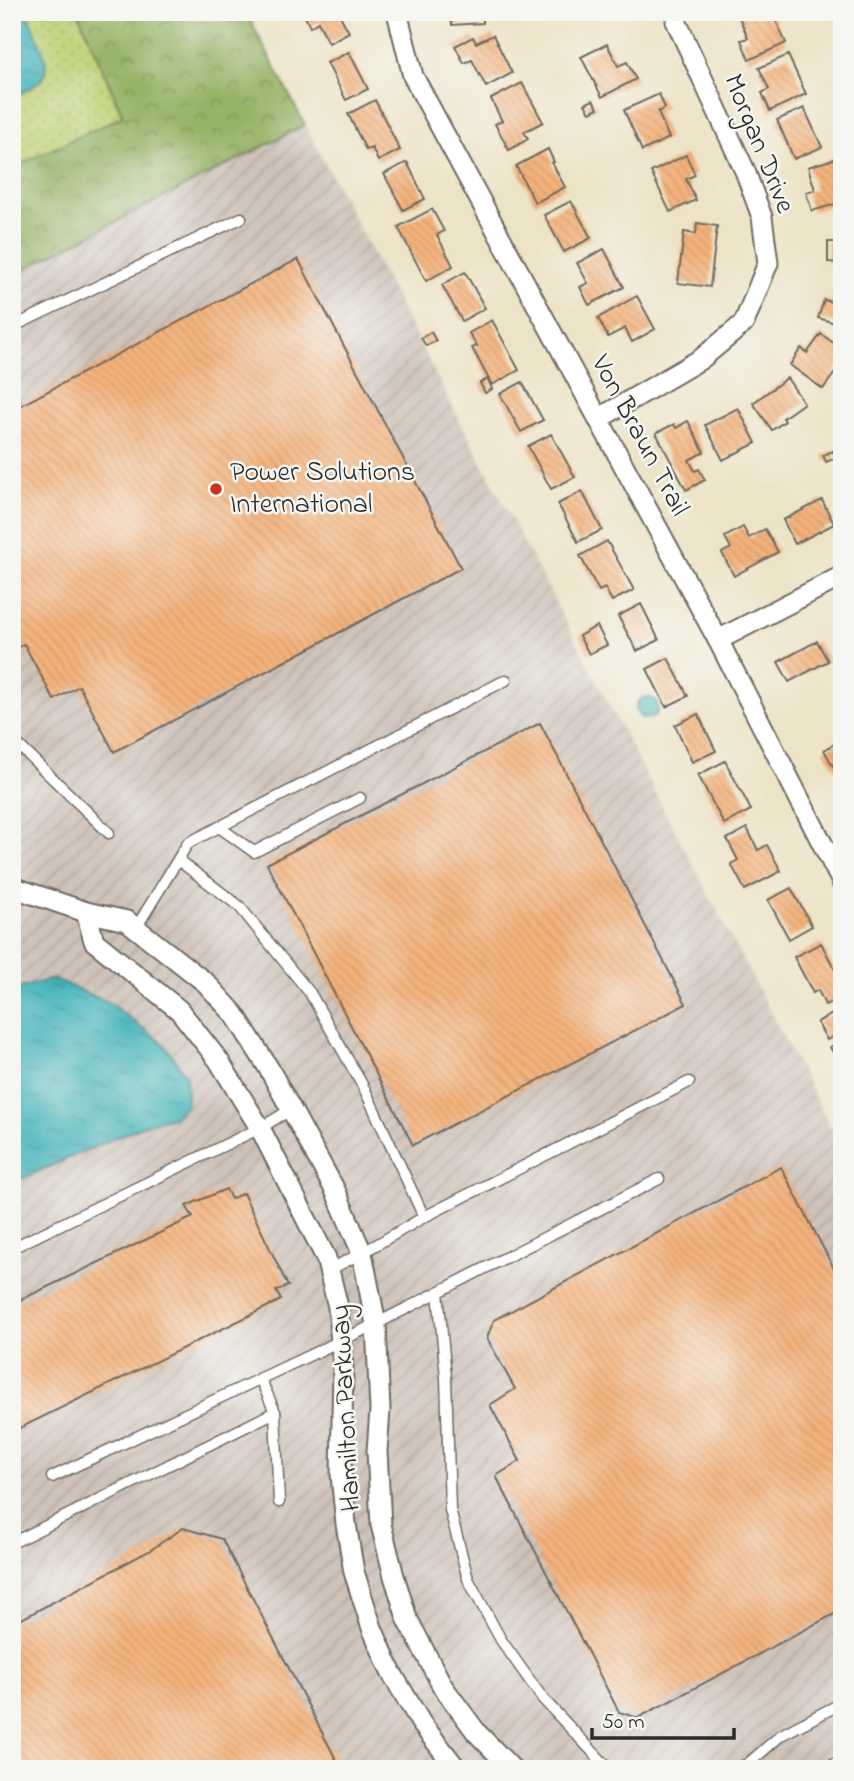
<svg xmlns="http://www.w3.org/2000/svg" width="854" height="1781" viewBox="0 0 854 1781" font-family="'Indie Flower',sans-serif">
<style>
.industrial{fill:url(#industrial-furrows)}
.grass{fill:url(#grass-dots);stroke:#747e50;stroke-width:2}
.forest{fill:url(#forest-crowns);stroke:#606f48;stroke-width:2}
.water{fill:url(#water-ripples);stroke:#366f72;stroke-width:2}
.building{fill:url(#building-back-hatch)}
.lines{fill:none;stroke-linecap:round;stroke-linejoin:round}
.service-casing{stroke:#6f6b61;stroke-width:13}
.minor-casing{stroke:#6f6b61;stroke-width:23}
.service{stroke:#fff;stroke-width:10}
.minor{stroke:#fff;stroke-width:19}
.poi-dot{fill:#c8321e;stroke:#f6f6f2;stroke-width:2.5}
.labels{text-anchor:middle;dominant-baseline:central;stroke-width:5;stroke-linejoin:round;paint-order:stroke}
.street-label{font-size:28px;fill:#2b2b2b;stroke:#f6f6f2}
.poi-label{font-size:28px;fill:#2b2b2b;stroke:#f6f6f2;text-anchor:start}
</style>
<defs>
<pattern id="industrial-furrows" width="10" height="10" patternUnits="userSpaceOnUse" patternTransform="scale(1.75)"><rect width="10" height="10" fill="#cec2b9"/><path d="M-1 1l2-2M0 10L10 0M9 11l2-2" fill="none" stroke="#b1a79f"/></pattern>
<pattern id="grass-dots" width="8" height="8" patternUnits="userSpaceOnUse" patternTransform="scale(1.75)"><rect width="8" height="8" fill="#bed174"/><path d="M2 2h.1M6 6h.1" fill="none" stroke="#a3b465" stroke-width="1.8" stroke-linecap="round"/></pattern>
<pattern id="forest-crowns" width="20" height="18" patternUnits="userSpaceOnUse" patternTransform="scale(1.75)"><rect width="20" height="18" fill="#96b366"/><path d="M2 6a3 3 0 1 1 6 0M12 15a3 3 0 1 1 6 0" fill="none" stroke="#7b9254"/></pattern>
<pattern id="water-ripples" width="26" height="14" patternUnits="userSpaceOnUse" patternTransform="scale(1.75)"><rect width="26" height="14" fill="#42b3b9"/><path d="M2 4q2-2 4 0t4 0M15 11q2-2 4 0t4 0" fill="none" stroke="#379297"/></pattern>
<pattern id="building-back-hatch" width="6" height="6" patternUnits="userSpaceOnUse" patternTransform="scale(1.75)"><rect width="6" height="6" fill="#f4b27b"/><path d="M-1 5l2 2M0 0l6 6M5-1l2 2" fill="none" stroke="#d1996a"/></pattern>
</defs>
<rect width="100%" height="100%" fill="#f6f6f2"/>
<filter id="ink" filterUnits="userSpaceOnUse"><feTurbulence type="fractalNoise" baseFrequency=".0143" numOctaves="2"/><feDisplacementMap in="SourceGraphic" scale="14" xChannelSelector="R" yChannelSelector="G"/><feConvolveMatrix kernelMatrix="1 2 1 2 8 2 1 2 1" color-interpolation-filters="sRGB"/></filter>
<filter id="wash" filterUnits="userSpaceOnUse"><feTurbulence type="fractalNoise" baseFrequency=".00686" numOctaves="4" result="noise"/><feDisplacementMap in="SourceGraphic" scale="28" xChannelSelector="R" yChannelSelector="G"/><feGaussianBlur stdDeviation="1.57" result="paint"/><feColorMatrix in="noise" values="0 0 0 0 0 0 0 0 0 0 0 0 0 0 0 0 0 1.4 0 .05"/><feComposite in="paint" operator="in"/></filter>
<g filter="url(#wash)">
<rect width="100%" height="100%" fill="#ede3c6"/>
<path class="industrial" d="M305 125 842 1149V1769H12V275Z"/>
<path class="grass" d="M12 12H78L123 117 12 168Z"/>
<path class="forest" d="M78 12H246L305 125 12 275V168L123 116Z"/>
<g class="water">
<path d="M12 12H26C32 26 52 61 44 75 39 86 22 92 12 97Z"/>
<circle cx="647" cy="708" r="11"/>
<path d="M53 979 108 1002 164 1044 186 1076 187 1104 174 1117 151 1122 12 1183V990Z"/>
</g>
<g id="blocks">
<g class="building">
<path d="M303 12H338L349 32 329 43 318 22 310 27Z"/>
<path d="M451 12H483V23L452 25Z"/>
<path d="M748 12H772L786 43 749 60 741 40 748 38 739 17Z"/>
<path d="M493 35 512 73 486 87 472 60 464 63 455 46 473 37 476 43Z"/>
<path d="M607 44 618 66 627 62 636 79 602 97 581 57Z"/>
<path d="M349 52 368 89 346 100 327 63Z"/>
<path d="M788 55 806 94 770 111 762 93 769 89 759 68Z"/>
<path d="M522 83 543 122 524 132 528 139 509 150 495 124 502 121 491 99Z"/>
<path d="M659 94 665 108 658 112 669 138 642 151 624 110Z"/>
<path d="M375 100 400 150 378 161 372 148 366 150 348 114Z"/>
<path d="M593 100 598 108 590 112 585 104Z"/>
<path d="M804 108 822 147 794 159 777 120Z"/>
<path d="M548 149 554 162 552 163 565 187 535 203 516 166Z"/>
<path d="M686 155 695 175 686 179 696 200 670 212 651 172Z"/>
<path d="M837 158 842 174V202L812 211 806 192 815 190 808 167Z"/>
<path d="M407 162 425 199 403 210 384 174Z"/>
<path d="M571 201 591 238 564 252 544 215Z"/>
<path d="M432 209 444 231 437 235 453 266 426 281 398 227Z"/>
<path d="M839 216H842V263L828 262V242H837Z"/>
<path d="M697 223 717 226 710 287 678 283 684 232 696 234Z"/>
<path d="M604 249 624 287 589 305 580 287 588 283 577 263Z"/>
<path d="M298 259 461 568 114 752 79 686 54 700 24 644 12 650V410Z"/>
<path d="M465 272 485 308 462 321 442 285Z"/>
<path d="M839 276 842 277V325L818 318 824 300 832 302Z"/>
<path d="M637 296 655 329 632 342 625 328 608 337 598 318Z"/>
<path d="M492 320 519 370 492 385 472 348 477 346 469 333Z"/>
<path d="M431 332 436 341 426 346 421 338Z"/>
<path d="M821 334 842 349V363L823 389 790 365 801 348 807 353Z"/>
<path d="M787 378 804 403 783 418 785 421 772 430 753 403Z"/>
<path d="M488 379 492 389 485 393 480 383Z"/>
<path d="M522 382 543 420 521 432 500 394Z"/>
<path d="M738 408 756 443 723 460 705 425Z"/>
<path d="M688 421 704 452 689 460 695 471 699 469 705 480 686 490 656 433 674 424 676 428Z"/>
<path d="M551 434 575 477 551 489 528 446Z"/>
<path d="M833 451 836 458 826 462 823 455Z"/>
<path d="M582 491 602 530 578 542 558 504Z"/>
<path d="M822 500 834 524 795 544 783 520Z"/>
<path d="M743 527 749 538 765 529 778 552 734 576 722 553 731 548 725 537Z"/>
<path d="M607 541 634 590 612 601 605 588 599 591 580 556Z"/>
<path d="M641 604 659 640 637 651 618 616Z"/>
<path d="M597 626 607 645 589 654 579 636Z"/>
<path d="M817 641 828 661 789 682 778 662Z"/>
<path d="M668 658 688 696 666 707 647 669Z"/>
<path d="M698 714 716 751 692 762 675 725Z"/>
<path d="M540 723 686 1004 413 1145 267 864Z"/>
<path d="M842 740V782L824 750Z"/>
<path d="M725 761 751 810 724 824 698 775Z"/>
<path d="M747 828 758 850 767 845 781 871 745 890 731 864 738 860 727 839Z"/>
<path d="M791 888 812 926 789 939 768 900Z"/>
<path d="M821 943 842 983V997L825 1005 818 990 813 993 794 957Z"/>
<path d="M842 1009V1040L838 1034 827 1040 817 1022Z"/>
<path d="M842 1040V1064L840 1065 830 1047Z"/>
<path d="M781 1167 842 1284V1610L638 1718 619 1712 496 1476 520 1461 490 1405 515 1389 487 1338 494 1320Z"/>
<path d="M226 1189 231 1199 243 1193 288 1286 276 1291 281 1300 12 1432V1304L193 1217 186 1206Z"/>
<path d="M183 1528 222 1539 341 1769H12V1624L149 1551Z"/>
</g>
</g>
</g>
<g filter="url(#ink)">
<use href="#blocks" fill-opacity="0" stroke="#6f6b61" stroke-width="2"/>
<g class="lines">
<g class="service-casing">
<g id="service">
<path d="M12 327 241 218"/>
<path d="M12 739 109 833"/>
<path d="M219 827 254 852 360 798"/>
<path d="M178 860 239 906 310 993 364 1088 424 1217 689 1082"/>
<path d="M136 928 188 843 506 680"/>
<path d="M12 1248 260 1128 292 1109"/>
<path d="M329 1270 362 1253 424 1217"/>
<path d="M438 1292 446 1377 450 1510 468 1579 501 1640 543 1699 609 1769"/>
<path d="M260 1378 275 1412 279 1502"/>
<path d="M52 1477 376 1324 659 1179"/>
<path d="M16 1541 275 1412"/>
<path d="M749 1763 762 1769"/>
<path d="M738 1769 749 1763 781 1735 842 1703"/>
<path d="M826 1769 842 1760"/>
</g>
</g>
<g class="minor-casing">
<g id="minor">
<path d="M397 12 413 76 718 640 842 882"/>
<path d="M598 419 701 359 744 323 768 263 762 217 745 171 676 21"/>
<path d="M718 640 842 576"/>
<path d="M12 887 86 912 127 921 206 983 235 1015 268 1067 335 1190 362 1253 376 1324 380 1410 377 1451 381 1525 394 1576 407 1618 443 1687 477 1733 512 1769"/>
<path d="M86 912 94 941 179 1010 219 1061 260 1128 326 1258 338 1307 343 1367 341 1475 346 1524 354 1572 372 1628 391 1672 421 1723 457 1769"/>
</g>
</g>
<use href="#service" class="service"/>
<use href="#minor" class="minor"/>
</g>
</g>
<circle class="poi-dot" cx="216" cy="489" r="7"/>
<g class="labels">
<g class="street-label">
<text transform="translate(758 144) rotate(68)">Morgan Drive</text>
<text transform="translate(639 436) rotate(62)">Von Braun Trail</text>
<text transform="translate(347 1408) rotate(-93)">Hamilton Parkway</text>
</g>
<g class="poi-label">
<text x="230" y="473">Power Solutions<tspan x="230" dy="32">International</tspan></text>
</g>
</g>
<rect width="854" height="1781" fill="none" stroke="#f6f6f2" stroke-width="42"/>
<path d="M592 1728v10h142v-10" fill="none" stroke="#2b2b2b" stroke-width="3.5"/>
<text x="602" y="1728" font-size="21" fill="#2b2b2b" stroke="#f6f6f2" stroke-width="5" paint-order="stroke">50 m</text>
</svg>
